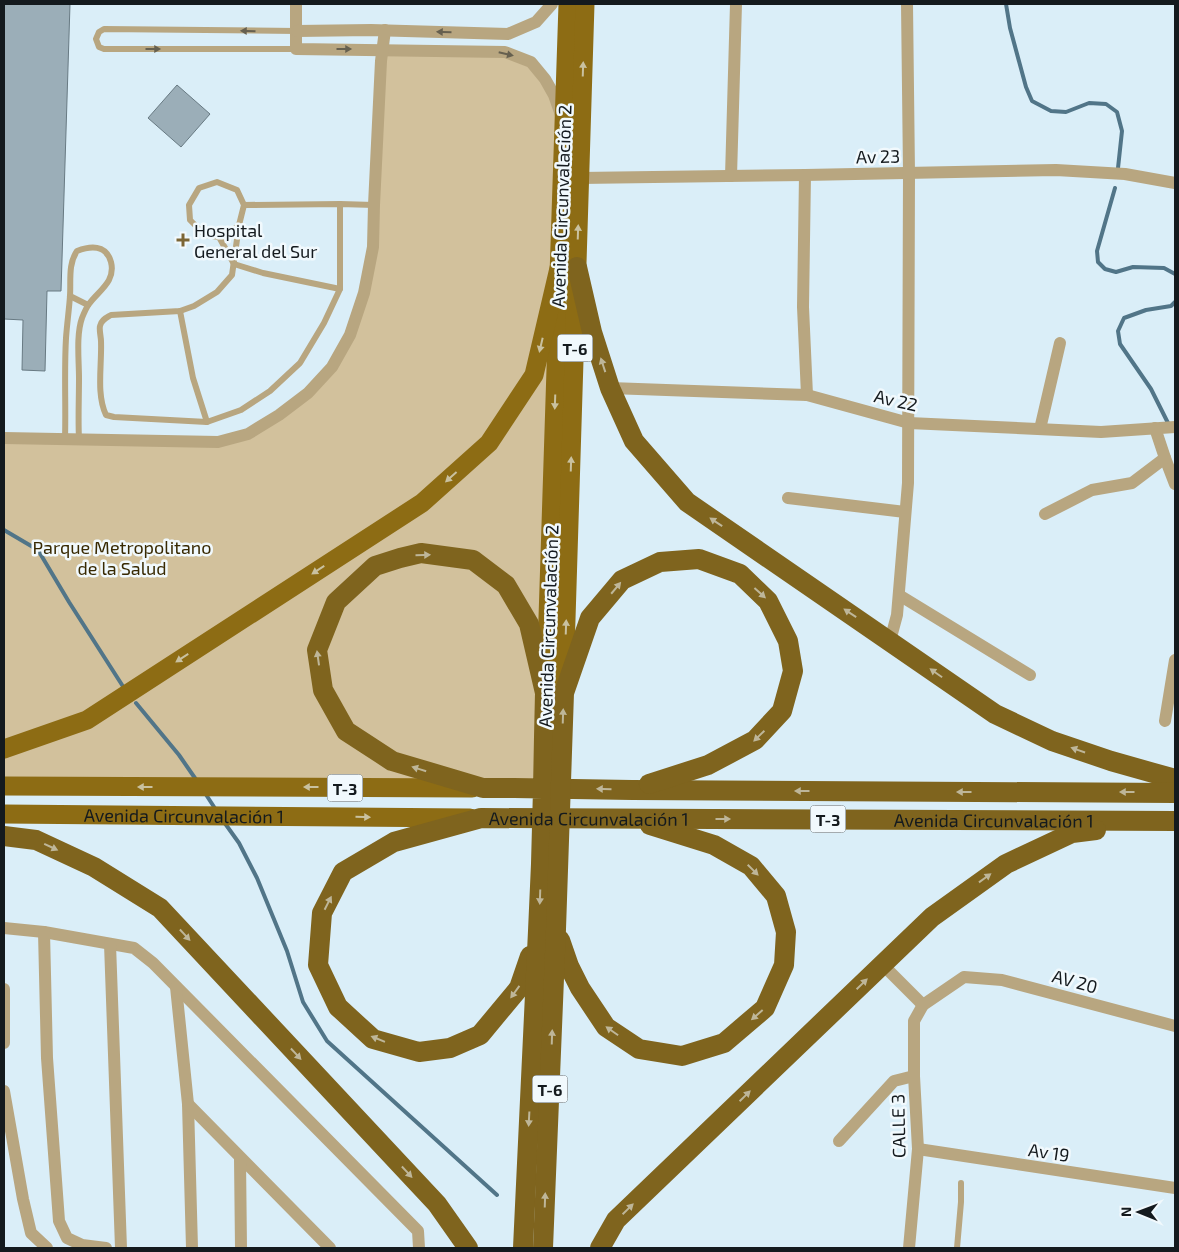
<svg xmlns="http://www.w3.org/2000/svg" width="1179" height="1252" viewBox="0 0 1179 1252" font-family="'Exo 2',sans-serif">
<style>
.green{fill:#d2c19c}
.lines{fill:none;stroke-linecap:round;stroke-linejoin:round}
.stream{stroke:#517588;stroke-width:4}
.building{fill:#9baeb8;stroke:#687a83}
.service{stroke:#b8a680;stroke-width:6}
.minor{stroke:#b8a680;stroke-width:12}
.primary{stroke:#8d6c14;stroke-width:19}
.trunk{stroke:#7f641e;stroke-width:20}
.oneway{fill:#66604f}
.oneway2{fill:#c9c1a0}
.oneway3{fill:#beb699}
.poi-dot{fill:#7b6535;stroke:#f1f9fd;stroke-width:2}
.labels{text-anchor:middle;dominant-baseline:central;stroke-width:5;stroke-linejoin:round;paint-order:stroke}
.shield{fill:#f1f9fd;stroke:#565d61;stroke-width:1}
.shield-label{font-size:16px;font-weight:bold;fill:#141a1e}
.street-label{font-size:18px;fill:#141a1e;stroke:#f1f9fd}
.poi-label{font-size:18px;fill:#141a1e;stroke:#f1f9fd;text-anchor:start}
.park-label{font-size:18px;fill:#382902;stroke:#f1f9fd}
</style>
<rect width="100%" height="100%" fill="#daeef8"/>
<path class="green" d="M383 50 505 52 531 62 564 125 543 789 4 786V438L218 442 248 434 332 367 364 293Z"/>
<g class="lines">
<g class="stream">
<path d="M1006 4 1010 28 1026 87 1032 101 1051 111 1066 112 1089 103 1106 104 1117 112 1122 131 1118 168"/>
<path d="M1115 188 1097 251 1098 262 1105 269 1116 272 1133 267 1164 268 1175 274"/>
<path d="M1169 425 1151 389 1120 344 1118 331 1124 318 1146 310 1171 306 1175 302"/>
<path d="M4 530 38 550 69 602 124 688"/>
<path d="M136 703 179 755 197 781"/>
<path d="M205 793 216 810"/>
<path d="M224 822 239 843 257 878 287 951 303 1002 327 1041 497 1195"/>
</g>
</g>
<g class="building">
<path d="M4 4H70L61 291H47L45 371 22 370 23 320 4 319Z"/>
<path d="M177 85 210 114 181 147 148 118Z"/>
</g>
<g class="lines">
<g class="service">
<path d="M296 49H104L99 47 96 39 99 32 104 29 297 31"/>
<path d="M217 182 237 190 244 205 239 225 230 233 219 237 205 235 190 220 189 205 199 188Z"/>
<path d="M244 205 340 204 374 205"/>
<path d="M239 225 232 275 217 292 194 306 180 311 111 315C106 318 101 320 100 326 99 330 101 337 101 341 102 365 96 394 106 415L114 417 207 422 241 410 270 391 300 363 324 323 340 289V204"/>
<path d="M219 237 234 264 263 273 340 289"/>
<path d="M70 296 88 305"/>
<path d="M180 311 193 378 207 422"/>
<path d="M65 439C66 406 64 372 66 338 67 324 69 310 70 296 71 280 68 264 77 251 90 246 106 244 111 262 116 282 98 291 89 304 86 308 84 313 82 318 76 335 79 360 79 378 79 399 78 419 79 439"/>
<path d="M957 1248 961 1202V1183"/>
</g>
<g class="minor">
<path d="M296 4V49L505 52 531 62 545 79 554 95 561 115"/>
<path d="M297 31 371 30 508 34 536 22 552 4"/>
<path d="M805 175 803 307 807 395"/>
<path d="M731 176 736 4"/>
<path d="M580 178 805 175 1056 170 1125 174 1175 183"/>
<path d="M610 388 807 395 909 423 1101 432 1175 427"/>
<path d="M1040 429 1060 343"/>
<path d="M4 438 218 442 248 434 279 415 308 393 332 367 350 335 364 293 373 247 374 205 381 61 385 30"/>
<path d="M1165 458 1175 484"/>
<path d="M788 498 905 512"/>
<path d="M1045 514 1092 490 1132 483 1165 458 1155 428"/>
<path d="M899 595 1030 675"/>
<path d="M890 641 897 615 908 483 909 173 907 4"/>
<path d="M1165 721 1175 660"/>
<path d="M4 928 44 932 134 948 153 963 418 1231 419 1248"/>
<path d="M44 932 47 1058 59 1221 67 1238 82 1245 106 1248"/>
<path d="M110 944 121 1248"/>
<path d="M882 964 923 1005"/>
<path d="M176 987 188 1104 192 1248"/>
<path d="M4 989V1043"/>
<path d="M4 1091 23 1199 31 1233 47 1248"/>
<path d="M188 1104 330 1248"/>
<path d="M839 1141 894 1081 914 1076"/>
<path d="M918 1149 1175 1188"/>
<path d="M240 1159 241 1248"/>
<path d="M909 1248 918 1149 914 1076V1021L923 1005 964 977 1002 980 1175 1026"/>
</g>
<g class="primary">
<path d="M559 275 568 4"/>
<path d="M546 680 558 307"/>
<path d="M564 684 585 4"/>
<path d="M4 749 87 720 422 503 489 443 534 375 560 264"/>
<path d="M4 786 472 788"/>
<path id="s1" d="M4 814 470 818"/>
</g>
<g class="trunk">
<path d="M577 267 592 332 610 388 634 441 687 502 995 714 1052 741 1111 761 1175 779"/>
<path d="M4 836 36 840 94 867 160 908 437 1204 468 1248"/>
<path d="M560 940 569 966 580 988 606 1027 639 1049 682 1056 724 1043 765 1008 784 965 786 932 776 896 751 866 714 845 650 825"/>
<path id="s2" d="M530 956 519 988 480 1035 450 1048 419 1052 373 1039 338 1007 318 965 322 913 343 872 394 842 481 818 1175 821"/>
<path d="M523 1248 538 931 541 864 543 789 544 737 545 693 529 624 506 585 473 560 421 553 400 558 375 566 336 602 317 650 323 690 346 731 392 761 483 788H514L632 790 1175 793"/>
<path d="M543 1248 556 929 564 693 590 618 622 580 660 562 699 559 740 574 768 601 788 641 793 671 782 711 755 740 708 765 649 784"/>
<path d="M600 1248 616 1220 932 917 1006 864 1072 833 1096 830"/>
</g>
</g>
<defs><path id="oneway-solid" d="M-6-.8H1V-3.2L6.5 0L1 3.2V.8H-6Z" transform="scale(1.25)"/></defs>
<g class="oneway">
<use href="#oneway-solid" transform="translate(248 31) rotate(-179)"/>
<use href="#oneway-solid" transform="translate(444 32) rotate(-178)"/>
<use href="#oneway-solid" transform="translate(153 49)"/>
<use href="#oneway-solid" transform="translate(344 49)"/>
<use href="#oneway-solid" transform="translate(506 54) rotate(13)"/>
</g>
<g class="oneway2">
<use href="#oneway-solid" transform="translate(583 69) rotate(-88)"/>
<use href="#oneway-solid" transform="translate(578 232) rotate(-88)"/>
<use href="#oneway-solid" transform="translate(541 345) rotate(103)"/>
<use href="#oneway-solid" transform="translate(555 402) rotate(92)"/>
<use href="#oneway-solid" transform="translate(571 464) rotate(-88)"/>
<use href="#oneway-solid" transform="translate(451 477) rotate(138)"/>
<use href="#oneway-solid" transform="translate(318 570) rotate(147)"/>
<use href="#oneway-solid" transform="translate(566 627) rotate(-88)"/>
<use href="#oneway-solid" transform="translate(182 658) rotate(147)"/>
<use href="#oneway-solid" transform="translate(145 787) rotate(-180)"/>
<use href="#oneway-solid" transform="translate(311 787) rotate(-180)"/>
<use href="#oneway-solid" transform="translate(363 817) rotate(1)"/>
</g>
<g class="oneway3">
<use href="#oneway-solid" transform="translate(603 365) rotate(-108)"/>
<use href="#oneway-solid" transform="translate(716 522) rotate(-146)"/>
<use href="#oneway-solid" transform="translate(423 555) rotate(-1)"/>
<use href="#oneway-solid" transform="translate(616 588) rotate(-50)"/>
<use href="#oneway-solid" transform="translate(760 593) rotate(42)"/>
<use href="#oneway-solid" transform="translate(850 613) rotate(-146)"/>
<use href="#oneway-solid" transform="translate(318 658) rotate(-98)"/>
<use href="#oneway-solid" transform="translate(936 673) rotate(-145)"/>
<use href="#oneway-solid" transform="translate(563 716) rotate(-88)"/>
<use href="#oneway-solid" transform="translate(759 736) rotate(136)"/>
<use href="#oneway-solid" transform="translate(1078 750) rotate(-161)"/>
<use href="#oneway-solid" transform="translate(419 769) rotate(-163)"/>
<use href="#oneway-solid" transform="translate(604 789) rotate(-179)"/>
<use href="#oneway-solid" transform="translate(802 791) rotate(-180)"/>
<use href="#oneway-solid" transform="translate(964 792) rotate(-180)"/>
<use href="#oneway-solid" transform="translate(1127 792) rotate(-180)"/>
<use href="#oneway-solid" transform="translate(723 819)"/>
<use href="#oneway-solid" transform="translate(51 847) rotate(25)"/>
<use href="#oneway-solid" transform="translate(753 870) rotate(45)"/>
<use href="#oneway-solid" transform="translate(985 878) rotate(-36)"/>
<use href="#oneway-solid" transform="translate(540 897) rotate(92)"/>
<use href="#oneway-solid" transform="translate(328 903) rotate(-63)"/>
<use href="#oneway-solid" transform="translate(185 935) rotate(47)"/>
<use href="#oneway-solid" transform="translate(862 984) rotate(-44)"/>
<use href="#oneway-solid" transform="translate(515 992) rotate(126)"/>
<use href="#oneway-solid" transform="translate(757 1015) rotate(139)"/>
<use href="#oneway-solid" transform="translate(612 1031) rotate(-145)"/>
<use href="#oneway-solid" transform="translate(552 1037) rotate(-88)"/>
<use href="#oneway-solid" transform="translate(378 1039) rotate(-158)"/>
<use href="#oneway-solid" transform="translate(296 1054) rotate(47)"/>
<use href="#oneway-solid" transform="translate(745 1096) rotate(-44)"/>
<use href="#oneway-solid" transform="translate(529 1119) rotate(93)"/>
<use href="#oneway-solid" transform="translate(407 1172) rotate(47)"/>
<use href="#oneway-solid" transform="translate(545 1200) rotate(-88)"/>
<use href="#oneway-solid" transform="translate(628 1209) rotate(-44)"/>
</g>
<path class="poi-dot" d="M180.5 232.5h5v5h5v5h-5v5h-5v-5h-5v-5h5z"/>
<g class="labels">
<g class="shield">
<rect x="557.5" y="334.5" width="35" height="27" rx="4"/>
<rect x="327.5" y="774.5" width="35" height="27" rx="4"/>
<rect x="810.5" y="805.5" width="35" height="27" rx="4"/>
<rect x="532.5" y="1075.5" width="35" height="27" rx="4"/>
</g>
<g class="shield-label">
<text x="575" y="348">T-6</text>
<text x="345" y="788">T-3</text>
<text x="828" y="819">T-3</text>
<text x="550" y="1089">T-6</text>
</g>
<g class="street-label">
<text transform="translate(878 156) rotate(-1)">Av 23</text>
<text transform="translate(561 206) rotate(-88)">Avenida Circunvalación 2</text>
<text transform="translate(896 400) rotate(13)">Av 22</text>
<text transform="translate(548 626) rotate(-88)">Avenida Circunvalación 2</text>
<text stroke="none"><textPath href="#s1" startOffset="180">Avenida Circunvalación 1</textPath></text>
<text stroke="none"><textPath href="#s2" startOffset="656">Avenida Circunvalación 1</textPath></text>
<text stroke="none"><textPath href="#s2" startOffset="1061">Avenida Circunvalación 1</textPath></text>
<text transform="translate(1075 981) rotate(15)">AV 20</text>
<text transform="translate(898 1126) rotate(-91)">CALLE 3</text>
<text transform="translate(1049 1152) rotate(8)">Av 19</text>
</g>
<g class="poi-label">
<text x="194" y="230">Hospital<tspan x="194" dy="21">General del Sur</tspan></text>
</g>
<g class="park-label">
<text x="122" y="547">Parque Metropolitano<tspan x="122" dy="21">de la Salud</tspan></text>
</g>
</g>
<rect width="1179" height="1252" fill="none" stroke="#141a1e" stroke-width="10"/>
<g transform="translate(1139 1212) rotate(271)" stroke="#f1f9fd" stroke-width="4" paint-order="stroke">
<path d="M0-4L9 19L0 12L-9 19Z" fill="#141a1e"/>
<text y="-8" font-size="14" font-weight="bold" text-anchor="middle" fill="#141a1e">N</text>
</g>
</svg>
